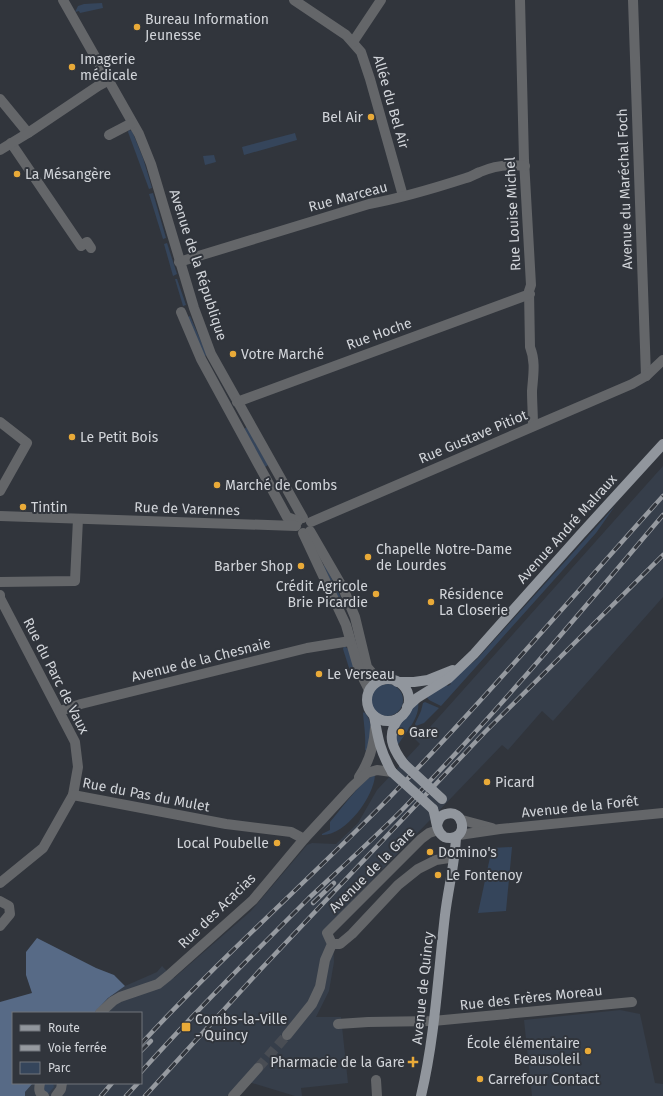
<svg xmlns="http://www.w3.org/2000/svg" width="663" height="1096" viewBox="0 0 663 1096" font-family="'Fira Sans',sans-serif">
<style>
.built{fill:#363e4a}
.green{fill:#35455b}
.forest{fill:#576a86}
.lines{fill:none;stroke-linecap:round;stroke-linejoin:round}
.minor-tunnel{stroke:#494d54;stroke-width:10;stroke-dasharray:10 5;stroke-linecap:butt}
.minor{stroke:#646669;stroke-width:10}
.major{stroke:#91969d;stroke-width:10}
.rail-casing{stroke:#969aa0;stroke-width:4.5}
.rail{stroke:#31353c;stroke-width:3;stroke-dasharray:9;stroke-linecap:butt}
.major-bridge{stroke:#91969d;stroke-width:10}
.poi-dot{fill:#e9aa38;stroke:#31353c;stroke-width:1.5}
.labels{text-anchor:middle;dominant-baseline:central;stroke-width:4;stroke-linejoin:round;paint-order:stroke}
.poi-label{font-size:14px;fill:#d2d5da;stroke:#31353c;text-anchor:start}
.street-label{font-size:14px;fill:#d2d5da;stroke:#31353c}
</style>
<rect width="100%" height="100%" fill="#31353c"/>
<g class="built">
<path d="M663 466V597L553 721 542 711 508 750 502 745 332 922 334 962 329 991 316 1017H341L348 1083 301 1088 302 1096H295L242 1080 227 1096H25V1092L33 1083H141V1013H94L108 998 125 986 157 972 162 966 174 978 251 911 307 845 312 843 336 844 358 823 377 790 420 744 414 738 430 727Z"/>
<path d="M620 1010 640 1014 655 1083 663 1084V1096H532L524 1020Z"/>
</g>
<g class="green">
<path d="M102 3 103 8 80 13 79 11 75 12 78 6 84 4Z"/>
<path d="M129 130 132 131 143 158 152 188 149 189 128 132Z"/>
<path d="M295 133 297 140 244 155 242 147Z"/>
<path d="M214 155 216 162 205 165 203 156Z"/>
<path d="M153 193 166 238 163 239 149 194Z"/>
<path d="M167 243 177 274 173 276 164 244Z"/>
<path d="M175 279H177L186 305 183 306Z"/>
<path d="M190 316 207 355 203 357 186 318Z"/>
<path d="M247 427 268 465 265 467 244 429Z"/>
<path d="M615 506 596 533 441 706 429 700 426 696 446 684 448 686 451 684 449 682 477 659Z"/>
<path d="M325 565 346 608 342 609 321 567Z"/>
<path d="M344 646 350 650 356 669 350 671 343 649Z"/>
<circle cx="387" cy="700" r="16"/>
<path d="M418 701C421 719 404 733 397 747L394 728 405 717 411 707Z"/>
<path d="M425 702 439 708 424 723 416 726 415 724 421 711 423 703Z"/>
<path d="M364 712C375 723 370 738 368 752L365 750C366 736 364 726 363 713Z"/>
<path d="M375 775C374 797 345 836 322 835V834L330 830V822C338 813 364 777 375 775Z"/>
<path d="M512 847 506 911 478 913 492 848Z"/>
<path d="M43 1083H53L54 1087 48 1094 45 1093Z"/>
</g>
<path class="forest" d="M37 938 96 968 114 975 125 986 108 998 94 1013H13V1083H33L25 1092V1096H0V1002L32 993 26 975V952Z"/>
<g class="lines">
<path class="minor-tunnel" d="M258 1068 287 1035"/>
<g class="minor">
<path d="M63 0 139 134 151 164 194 308 211 354 303 518"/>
<path d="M294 0 346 35 361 52 370 79 403 196"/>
<path d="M520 0 524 160 531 285 529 291 530 347C536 362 533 376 532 391 532 402 533 414 533 426"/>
<path d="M633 0 646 376"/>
<path d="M353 42 381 0"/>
<path d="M0 99 28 133"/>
<path d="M109 135 132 123"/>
<path d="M11 143 81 246 87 242 91 248"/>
<path d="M0 150 28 133 98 86 109 80"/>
<path d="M179 262 369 204C402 198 435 188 466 178 471 177 475 174 480 172 494 166 510 164 525 166"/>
<path d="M181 312 201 359 287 517 298 521"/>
<path d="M237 402 530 294"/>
<path d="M0 422 27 443 0 491"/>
<path d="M0 516 296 526"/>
<path d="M311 522 632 384 646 376 663 360"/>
<path d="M310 531 343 588 355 617 367 667 373 674 383 680"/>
<path d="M303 533 346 625 359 670 369 690"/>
<path d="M0 582 75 581 78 519"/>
<path d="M0 595V598L75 742 78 767 73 795 43 848 0 883"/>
<path d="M60 711 81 704 307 648 350 641"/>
<path d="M359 777C369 762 374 746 375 728"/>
<path d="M73 795 226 824 291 832 304 839"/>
<path d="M462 820 492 828"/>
<path d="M459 835 500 829 663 813"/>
<path d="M0 901 9 906 10 914 0 926"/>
<path d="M332 944H340L352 934 398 885 418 869 436 860 449 858"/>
<path d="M100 1013 113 1001 120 997 158 984 168 976 253 900 304 839 352 787 367 773 377 770 392 772"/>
<path d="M338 1024 368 1022 433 1021 632 1002"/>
<path d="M287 1035 312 1004 320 987 325 960 332 944 327 933 421 839 429 833 438 830"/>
<path d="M376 1080 377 1096"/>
<path d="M40 1083C39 1088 38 1093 44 1096"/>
<path d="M56 1096 61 1089 62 1083"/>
<path d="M233 1096 258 1068"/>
</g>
<g class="major">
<circle cx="388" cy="700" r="21"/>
<path d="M397 682H414L428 680 453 670"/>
<path d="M407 707 417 698 449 678 474 654 580 535 663 444"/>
<path d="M374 716C378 739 380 751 392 772"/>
<path d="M399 718C386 735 392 748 404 764"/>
<path d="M433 809C436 817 436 831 442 835 444 838 447 838 450 838 469 838 464 808 446 814 440 815 438 820 437 826"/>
<path d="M421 1096C435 1037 438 975 445 915 448 889 455 863 456 837"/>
</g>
<g class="rail-casing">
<g id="rail">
<path d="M313 903 334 883"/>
<path d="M141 1044C220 958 308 881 390 797 484 700 572 597 663 496"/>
<path d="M141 1051 151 1041"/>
<path d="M141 1072C195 1012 252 955 309 898 340 869 371 841 401 811 493 717 578 615 663 515"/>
<path d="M101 1096 112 1083"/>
<path d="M126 1096 138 1083"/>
<path d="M145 1096 261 969 485 732 663 555"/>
</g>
</g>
<use href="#rail" class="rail"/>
<g class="major-bridge">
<path d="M404 764 442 799"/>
<path d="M392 772 433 809"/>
</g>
</g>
<g class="poi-dot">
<circle cx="137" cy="27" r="4"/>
<circle cx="72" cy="67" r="4"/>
<circle cx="371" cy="117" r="4"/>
<circle cx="17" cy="174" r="4"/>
<circle cx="233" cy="354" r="4"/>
<circle cx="72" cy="437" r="4"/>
<circle cx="217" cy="485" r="4"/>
<circle cx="23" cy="507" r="4"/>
<circle cx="368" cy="557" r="4"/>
<circle cx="301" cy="566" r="4"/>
<circle cx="376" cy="594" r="4"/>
<circle cx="431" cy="602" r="4"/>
<circle cx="319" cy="674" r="4"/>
<circle cx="401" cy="732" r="4"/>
<circle cx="487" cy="782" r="4"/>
<circle cx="277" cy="843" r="4"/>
<circle cx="430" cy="852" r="4"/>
<circle cx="438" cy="875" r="4"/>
<rect x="181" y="1022" width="10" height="10" rx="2"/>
<circle cx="588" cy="1051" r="4"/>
<path d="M411 1056h4v4h4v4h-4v4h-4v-4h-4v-4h4z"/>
<circle cx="480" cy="1079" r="4"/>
</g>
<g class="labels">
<g class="poi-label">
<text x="145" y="19">Bureau Information<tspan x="145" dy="16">Jeunesse</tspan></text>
<text x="80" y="59">Imagerie<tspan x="80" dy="16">médicale</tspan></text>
<text x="363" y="117" text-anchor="end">Bel Air</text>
<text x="25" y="174">La Mésangère</text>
<text x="241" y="354">Votre Marché</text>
<text x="80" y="437">Le Petit Bois</text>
<text x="225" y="485">Marché de Combs</text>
<text x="31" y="507">Tintin</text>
<text x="376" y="549">Chapelle Notre-Dame<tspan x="376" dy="16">de Lourdes</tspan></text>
<text x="293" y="566" text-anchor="end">Barber Shop</text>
<text x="368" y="586" text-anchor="end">Crédit Agricole<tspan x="368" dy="16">Brie Picardie</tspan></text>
<text x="439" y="594">Résidence<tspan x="439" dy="16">La Closerie</tspan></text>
<text x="327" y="674">Le Verseau</text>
<text x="409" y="732">Gare</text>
<text x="495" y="782">Picard</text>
<text x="269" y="843" text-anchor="end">Local Poubelle</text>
<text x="438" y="852">Domino's</text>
<text x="446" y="875">Le Fontenoy</text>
<text x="195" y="1019">Combs-la-Ville<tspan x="195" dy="16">- Quincy</tspan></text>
<text x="580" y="1043" text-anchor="end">École élémentaire<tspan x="580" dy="16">Beausoleil</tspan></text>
<text x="405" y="1062" text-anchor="end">Pharmacie de la Gare</text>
<text x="488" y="1079">Carrefour Contact</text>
</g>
<g class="street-label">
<text transform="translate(391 102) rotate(74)">Allée du Bel Air</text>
<text transform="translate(625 189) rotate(-92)">Avenue du Maréchal Foch</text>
<text transform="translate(348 197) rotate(-15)">Rue Marceau</text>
<text transform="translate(513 214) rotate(-93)">Rue Louise Michel</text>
<text transform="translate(198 265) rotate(72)">Avenue de la République</text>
<text transform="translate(379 334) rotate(-20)">Rue Hoche</text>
<text transform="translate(473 437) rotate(-23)">Rue Gustave Pitiot</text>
<text transform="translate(187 509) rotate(2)">Rue de Varennes</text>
<text transform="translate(567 529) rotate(-48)">Avenue André Malraux</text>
<text transform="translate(201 660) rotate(-14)">Avenue de la Chesnaie</text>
<text transform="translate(56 676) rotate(63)">Rue du Parc de Vaux</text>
<text transform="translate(146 795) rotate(11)">Rue du Pas du Mulet</text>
<text transform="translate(580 807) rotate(-6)">Avenue de la Forêt</text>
<text transform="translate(372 870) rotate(-45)">Avenue de la Gare</text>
<text transform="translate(217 911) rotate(-44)">Rue des Acacias</text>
<text transform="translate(423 988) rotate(-84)">Avenue de Quincy</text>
<text transform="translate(531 998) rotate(-6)">Rue des Frères Moreau</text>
</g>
</g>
<rect x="12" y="1012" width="130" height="72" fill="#31353c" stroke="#71757b"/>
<rect x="20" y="1025" width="20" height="6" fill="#91969d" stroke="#71757b"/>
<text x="48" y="1032" font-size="12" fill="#d2d5da">Route</text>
<rect x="20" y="1045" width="20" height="6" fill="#969aa0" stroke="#71757b"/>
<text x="48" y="1052" font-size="12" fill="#d2d5da">Voie ferrée</text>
<rect x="20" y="1062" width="20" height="12" fill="#35455b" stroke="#71757b"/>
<text x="48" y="1072" font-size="12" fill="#d2d5da">Parc</text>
</svg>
